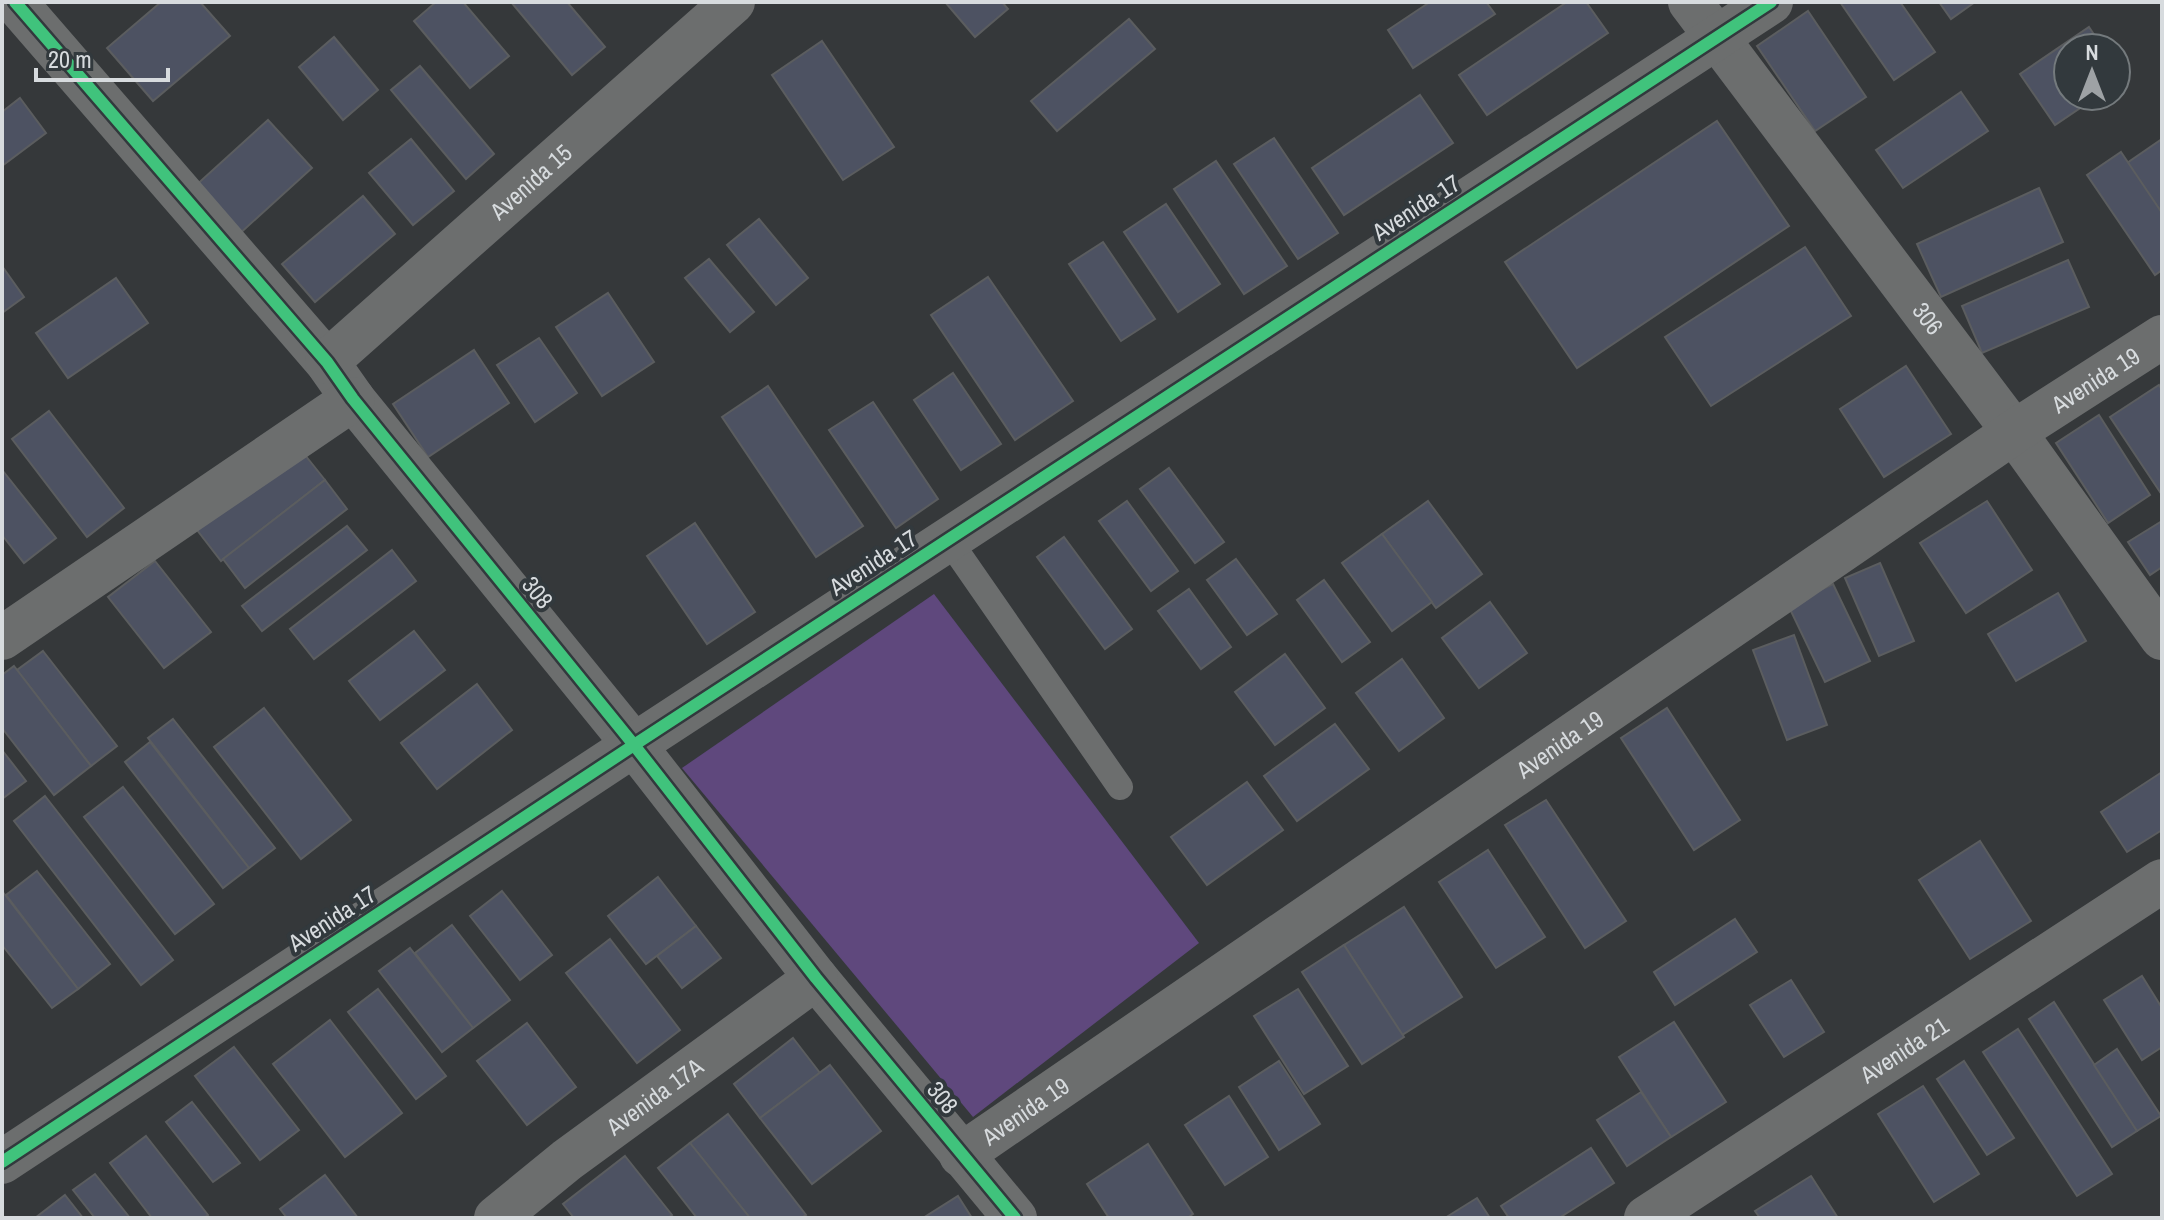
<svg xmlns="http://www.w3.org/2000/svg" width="2164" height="1220" viewBox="0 0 2164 1220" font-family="'Archivo Narrow',sans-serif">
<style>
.green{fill:#5f487d}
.building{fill:#4d5262;stroke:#5b5d5f;stroke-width:2}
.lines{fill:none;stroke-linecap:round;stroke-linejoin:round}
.lane{stroke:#6c6e6e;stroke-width:26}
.street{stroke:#6c6e6e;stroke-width:44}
.cycleway-casing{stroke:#32393d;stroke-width:17}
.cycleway{stroke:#40c37c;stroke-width:12}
.labels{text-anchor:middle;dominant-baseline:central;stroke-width:8;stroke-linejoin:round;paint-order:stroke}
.street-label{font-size:24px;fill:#d7dbde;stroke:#32393d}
</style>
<rect width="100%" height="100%" fill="#35383a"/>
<path class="green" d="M934 594 1199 943 973 1117 682 768Z"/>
<g class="building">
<path d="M161 2H200L230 36 153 101 107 48Z"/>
<path d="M436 2H463L509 56 470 88 414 21Z"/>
<path d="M511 2H567L605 47 572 75Z"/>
<path d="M945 2H1002L1008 9 975 37Z"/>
<path d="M1430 2H1486L1495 14 1413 68 1388 30Z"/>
<path d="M1567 2H1586L1608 33 1487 115 1459 75Z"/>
<path d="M1840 2H1900L1935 52 1894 80Z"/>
<path d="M1939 2H1975L1951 19Z"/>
<path d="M1808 11 1866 97 1815 131 1757 46Z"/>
<path d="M1129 19 1155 49 1057 131 1031 101Z"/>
<path d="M2089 27 2103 48H2068V96H2098L2055 125 2020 74Z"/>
<path d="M334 37 378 90 343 120 299 67Z"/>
<path d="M822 41 894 147 843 180 772 75Z"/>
<path d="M420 66 494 154 466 179 391 90Z"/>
<path d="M1961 92 1988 131 1903 188 1876 150Z"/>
<path d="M1420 95 1453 143 1344 215 1312 168Z"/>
<path d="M20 98 46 133 2 166V112Z"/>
<path d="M268 120 312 168 237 236 193 188Z"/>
<path d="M1717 121 1789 226 1577 368 1505 262Z"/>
<path d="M1274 138 1338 233 1298 259 1234 164Z"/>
<path d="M411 139 454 191 413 225 369 173Z"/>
<path d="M2162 139V213L2127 163Z"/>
<path d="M2121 152 2162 213V270L2155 275 2087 175Z"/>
<path d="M1216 161 1287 266 1244 294 1174 189Z"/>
<path d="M2039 188 2063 242 1941 297 1917 244Z"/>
<path d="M363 196 395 234 315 302 282 264Z"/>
<path d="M1166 204 1220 284 1178 312 1124 232Z"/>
<path d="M759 219 808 278 776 305 727 245Z"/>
<path d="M1103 242 1155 319 1121 341 1069 264Z"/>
<path d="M1805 247 1851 316 1711 406 1665 337Z"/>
<path d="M709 259 754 312 730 332 685 278Z"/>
<path d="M2068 260 2089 307 1982 353 1962 306Z"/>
<path d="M2 266 24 297 2 313Z"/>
<path d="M988 277 1073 401 1015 440 931 315Z"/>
<path d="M116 278 148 323 68 378 36 333Z"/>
<path d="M608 293 654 362 602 396 556 327Z"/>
<path d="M539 338 577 393 535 422 497 365Z"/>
<path d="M474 350 509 403 428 457 393 404Z"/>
<path d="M1906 366 1951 434 1884 477 1840 409Z"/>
<path d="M953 373 1001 444 961 470 914 400Z"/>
<path d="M2159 385 2162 390V495L2110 417Z"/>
<path d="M768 386 863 526 816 557 722 417Z"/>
<path d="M873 402 938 499 896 528 829 430Z"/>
<path d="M49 411 124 508 87 537 12 439Z"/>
<path d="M2099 415 2150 495 2108 523 2056 443Z"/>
<path d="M301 450 325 480 221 561 197 530Z"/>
<path d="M1169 468 1224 542 1195 563 1140 489Z"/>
<path d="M3 471 56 538 24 563 2 535Z"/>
<path d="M325 480 347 509 245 588 223 559Z"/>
<path d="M1127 501 1178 571 1151 591 1099 521Z"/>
<path d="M1428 501 1482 574 1436 608 1382 534Z"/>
<path d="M1987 501 2032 570 1966 613 1920 543Z"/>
<path d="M2162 521V567L2150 575 2128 542Z"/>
<path d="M695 523 755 612 707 644 647 556Z"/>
<path d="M347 526 367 550 262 631 242 606Z"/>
<path d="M1382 534 1432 602 1392 631 1342 563Z"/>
<path d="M1064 537 1132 629 1105 649 1037 557Z"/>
<path d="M392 550 416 581 314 659 290 629Z"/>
<path d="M1236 559 1277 614 1247 635 1207 580Z"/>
<path d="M155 561 211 632 164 668 108 597Z"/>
<path d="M1880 563 1914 641 1879 656 1845 578Z"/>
<path d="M1324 580 1370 642 1342 662 1297 600Z"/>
<path d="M1833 584 1870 661 1825 682 1788 605Z"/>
<path d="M1189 589 1231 647 1201 669 1158 611Z"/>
<path d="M2058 593 2086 641 2016 681 1988 634Z"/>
<path d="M1490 602 1527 653 1479 688 1442 638Z"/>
<path d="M414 631 445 670 380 720 349 681Z"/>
<path d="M1794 635 1827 725 1787 740 1753 650Z"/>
<path d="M43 651 117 746 91 766 17 670Z"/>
<path d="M1285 654 1325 708 1275 745 1235 692Z"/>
<path d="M1402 659 1444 718 1399 751 1356 693Z"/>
<path d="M14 666 91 766 54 795 2 728V675Z"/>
<path d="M477 684 512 730 437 789 401 743Z"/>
<path d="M264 708 351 820 301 859 214 747Z"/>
<path d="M1667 708 1740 820 1694 850 1621 738Z"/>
<path d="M173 719 275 848 249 868 148 738Z"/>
<path d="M1335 724 1369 769 1297 821 1264 776Z"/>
<path d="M150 742 249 868 223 888 125 762Z"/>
<path d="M2 750 26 781 2 799Z"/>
<path d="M2162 772V830L2127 852 2101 812Z"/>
<path d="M1247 782 1283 830 1207 885 1171 837Z"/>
<path d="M123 787 214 904 175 934 84 817Z"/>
<path d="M45 796 173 960 141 985 14 821Z"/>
<path d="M1546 800 1626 921 1585 948 1505 825Z"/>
<path d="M1980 841 2031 921 1970 959 1919 880Z"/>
<path d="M1488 850 1545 937 1496 968 1439 882Z"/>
<path d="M37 871 110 964 78 989 6 895Z"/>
<path d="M658 877 696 926 646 964 608 916Z"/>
<path d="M2 891 78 989 52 1008 2 945Z"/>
<path d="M502 891 552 955 520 980 470 916Z"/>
<path d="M1404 907 1462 997 1402 1035 1344 945Z"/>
<path d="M1735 919 1757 952 1675 1005 1654 972Z"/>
<path d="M452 925 510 1000 473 1028 415 953Z"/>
<path d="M696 926 721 958 682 988 657 956Z"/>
<path d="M610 939 680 1030 637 1063 566 973Z"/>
<path d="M1344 945 1404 1037 1362 1064 1302 972Z"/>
<path d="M410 948 473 1028 442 1052 379 971Z"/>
<path d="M2142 976 2162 1008V1047L2142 1060 2104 1000Z"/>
<path d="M1791 980 1824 1032 1784 1057 1750 1005Z"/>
<path d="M378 989 446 1076 416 1099 348 1012Z"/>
<path d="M1298 989 1348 1066 1304 1094 1254 1016Z"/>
<path d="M2054 1002 2137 1131 2112 1147 2029 1019Z"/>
<path d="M330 1020 402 1113 345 1157 273 1064Z"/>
<path d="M1674 1022 1726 1102 1671 1137 1619 1057Z"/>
<path d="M527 1023 576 1087 527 1125 477 1061Z"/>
<path d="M2018 1029 2112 1174 2077 1196 1983 1052Z"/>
<path d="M793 1038 820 1073 760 1118 734 1084Z"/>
<path d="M234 1047 299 1130 260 1160 195 1076Z"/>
<path d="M2117 1049 2161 1116 2137 1131 2094 1065Z"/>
<path d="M1279 1061 1320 1124 1279 1150 1239 1087Z"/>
<path d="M1964 1061 2014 1138 1987 1155 1937 1079Z"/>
<path d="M830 1065 881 1131 812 1184 760 1118Z"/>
<path d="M1923 1086 1979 1174 1934 1202 1878 1114Z"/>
<path d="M1641 1092 1671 1137 1627 1166 1597 1120Z"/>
<path d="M1229 1096 1268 1157 1225 1185 1185 1125Z"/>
<path d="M192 1102 240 1163 213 1182 166 1122Z"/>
<path d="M728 1114 806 1215 801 1218H750L690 1143Z"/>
<path d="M146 1136 208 1215 204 1218H152L110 1163Z"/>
<path d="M690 1143 750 1218H697L658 1168Z"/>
<path d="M1148 1144 1193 1214 1187 1218H1109L1087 1184Z"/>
<path d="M1591 1148 1614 1183 1559 1218H1509L1501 1206Z"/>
<path d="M625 1156 672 1215 668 1218H574L563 1204Z"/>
<path d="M95 1174 130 1218H95L73 1190Z"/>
<path d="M325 1175 358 1218H287L280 1209Z"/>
<path d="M1811 1176 1838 1218H1760L1755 1211Z"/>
<path d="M65 1195 83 1218H35Z"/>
<path d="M958 1196 972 1218H923Z"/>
<path d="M1477 1198 1490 1218H1445Z"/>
</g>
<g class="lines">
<path class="lane" d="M948 539 1120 787"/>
<g class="street">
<path d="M15 2 327 362 353 399 634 745 816 978 1015 1218"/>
<path id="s1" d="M1690 2 2014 432 2162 638"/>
<path id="s2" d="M327 362 733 2"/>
<path d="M2 638 353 399"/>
<path id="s3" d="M961 1155 2014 432 2162 337"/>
<path d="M2 1162 634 745 1771 2"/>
<path id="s4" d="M496 1218 567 1160 816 978"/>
<path id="s5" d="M1646 1218 2162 881"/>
</g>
<g class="cycleway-casing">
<g id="cycleway">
<path d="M15 2 327 362 353 399 634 745 816 978 1015 1218"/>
<path d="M2 1162 634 745 1771 2"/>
</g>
</g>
<use href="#cycleway" class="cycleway"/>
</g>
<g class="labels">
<g class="street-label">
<text stroke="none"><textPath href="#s2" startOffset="272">Avenida 15</textPath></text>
<text transform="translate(1416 207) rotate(-33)">Avenida 17</text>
<text stroke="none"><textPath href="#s1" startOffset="396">306</textPath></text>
<text stroke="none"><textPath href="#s3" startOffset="1374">Avenida 19</textPath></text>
<text transform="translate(873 562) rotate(-33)">Avenida 17</text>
<text transform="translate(538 592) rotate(51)">308</text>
<text stroke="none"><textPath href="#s3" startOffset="726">Avenida 19</textPath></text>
<text transform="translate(332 918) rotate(-33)">Avenida 17</text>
<text stroke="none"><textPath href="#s5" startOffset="308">Avenida 21</textPath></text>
<text stroke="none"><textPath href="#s4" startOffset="200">Avenida 17A</textPath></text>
<text transform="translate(943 1097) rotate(51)">308</text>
<text stroke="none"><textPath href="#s3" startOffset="78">Avenida 19</textPath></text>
</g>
</g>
<rect width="2164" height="1220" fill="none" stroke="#d7dbde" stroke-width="8"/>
<g transform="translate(2092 72)"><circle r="38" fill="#32393d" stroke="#747a7d" stroke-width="2"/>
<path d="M0-6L14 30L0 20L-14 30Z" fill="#9ea2a5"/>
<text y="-12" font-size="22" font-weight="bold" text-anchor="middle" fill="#d7dbde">N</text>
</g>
<path d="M36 68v12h132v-12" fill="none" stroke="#d7dbde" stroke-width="4"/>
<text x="48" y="68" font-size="24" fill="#d7dbde" stroke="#32393d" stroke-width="6" paint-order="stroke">20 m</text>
</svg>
